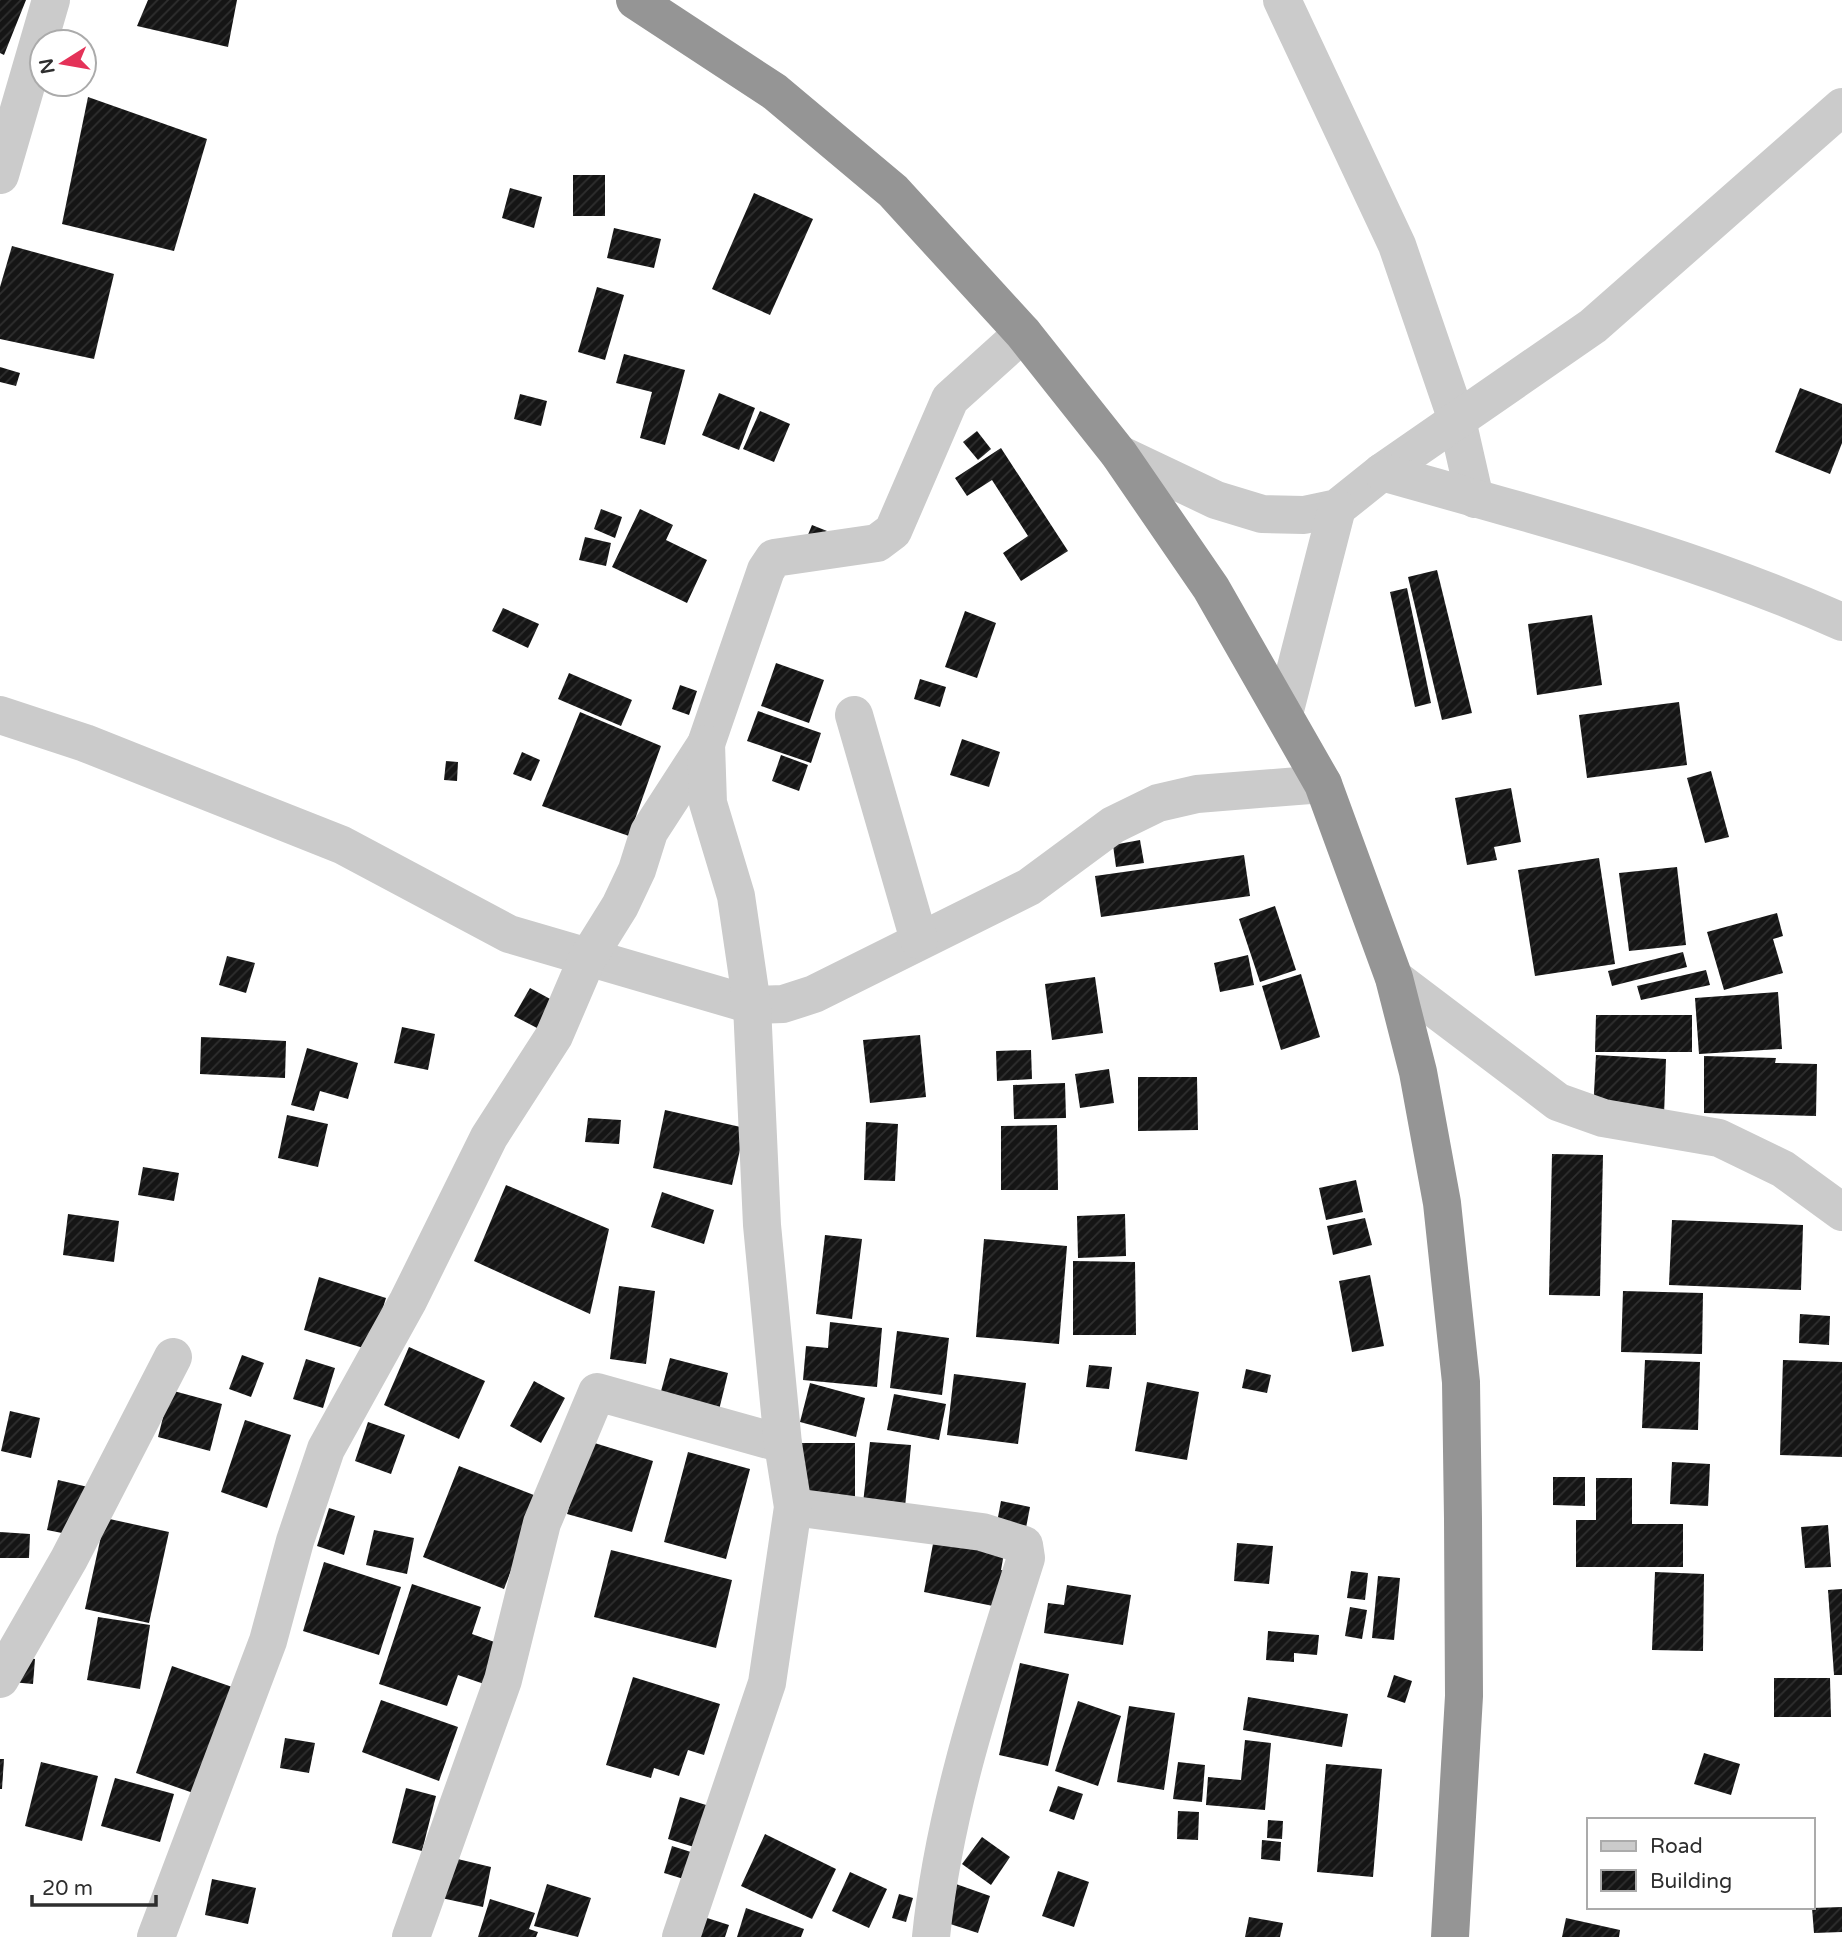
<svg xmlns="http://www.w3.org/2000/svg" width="1842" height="1937" viewBox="0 0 1842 1937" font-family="'Varela Round',sans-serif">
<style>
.building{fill:url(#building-hatch)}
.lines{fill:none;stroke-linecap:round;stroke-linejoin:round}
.street{stroke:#cbcbcb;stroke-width:38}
.highway{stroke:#959595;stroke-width:38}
</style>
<defs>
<pattern id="building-hatch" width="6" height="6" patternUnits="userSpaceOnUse" patternTransform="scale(1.75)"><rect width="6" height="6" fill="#151515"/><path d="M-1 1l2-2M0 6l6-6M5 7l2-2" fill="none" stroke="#2f2f2f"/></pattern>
</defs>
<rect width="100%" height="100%" fill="#fff"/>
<g class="building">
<path d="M0 0H26L4 55 0 53Z"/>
<path d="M148 0H237L228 47 137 26Z"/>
<path d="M88 97 207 139 174 251 62 224Z"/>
<rect x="573" y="175" width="32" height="41"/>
<path d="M510 188 542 197 534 228 502 218Z"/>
<path d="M754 193 813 219 770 315 712 289Z"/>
<path d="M614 228 661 239 654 268 607 258Z"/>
<path d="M12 246 114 274 94 359 0 339V287Z"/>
<path d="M597 287 624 295 605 360 578 352Z"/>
<path d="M624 354 685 370 665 445 640 438 652 392 616 383Z"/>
<path d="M0 367 20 373 16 386 0 382Z"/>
<path d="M1800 388 1842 404V443L1830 474 1775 452Z"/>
<path d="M719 393 755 408 739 450 702 435Z"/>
<path d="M520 394 547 401 541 426 514 419Z"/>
<path d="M760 411 790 424 774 462 743 449Z"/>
<path d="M977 431 991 449 978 460 963 442Z"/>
<path d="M1001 448 1068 551 1021 581 1003 553 1028 536 992 480 967 496 955 478Z"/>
<path d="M601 509 622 517 615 538 594 529Z"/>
<path d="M640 509 673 525 666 540 707 560 687 603 612 567Z"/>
<path d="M812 525 827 531 805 542Z"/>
<path d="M585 537 611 543 606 566 579 560Z"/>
<path d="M1437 570 1472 713 1442 720 1408 577Z"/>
<path d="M1407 588 1431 703 1415 707 1390 592Z"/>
<path d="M503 608 539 624 528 648 492 631Z"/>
<path d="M965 611 996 623 977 678 945 667Z"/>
<path d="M1592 615 1602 685 1537 695 1528 624Z"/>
<path d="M776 663 824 680 809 723 761 706Z"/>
<path d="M569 673 632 700 621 726 558 699Z"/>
<path d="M920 679 946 687 940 707 914 699Z"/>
<path d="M680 685 697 691 689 715 672 709Z"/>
<path d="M1679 702 1687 765 1587 778 1579 715Z"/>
<path d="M758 711 821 733 811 763 747 741Z"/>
<path d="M580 712 661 746 629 836 542 806Z"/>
<path d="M962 739 1000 752 989 787 950 775Z"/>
<path d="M522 752 540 760 531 781 513 774Z"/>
<path d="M781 755 808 765 799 791 772 781Z"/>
<path d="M446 761 458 762 457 781 444 780Z"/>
<path d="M1711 771 1729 837 1705 843 1687 778Z"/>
<path d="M1511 788 1521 842 1494 847 1497 860 1467 865 1455 798Z"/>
<path d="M1140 840 1144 863 1116 867 1113 845Z"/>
<path d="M1244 855 1250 896 1101 917 1095 876Z"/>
<path d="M1599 858 1615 964 1535 976 1518 870Z"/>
<path d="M1677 867 1686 945 1629 951 1619 873Z"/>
<path d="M1275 906 1296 970 1260 982 1239 919Z"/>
<path d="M1777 913 1783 936 1773 939 1783 973 1724 990 1707 932Z"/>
<path d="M1683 952 1687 967 1612 986 1608 971Z"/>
<path d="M1248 955 1254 985 1220 992 1214 963Z"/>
<path d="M227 956 255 963 246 993 219 985Z"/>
<path d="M1706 970 1710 985 1641 1000 1637 986Z"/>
<path d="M1301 974 1320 1037 1281 1050 1262 986Z"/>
<path d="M1095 977 1103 1033 1052 1040 1045 984Z"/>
<path d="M530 988 552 1000 537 1028 514 1016Z"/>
<path d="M1778 992 1782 1049 1699 1054 1695 998Z"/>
<path d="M1596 1015H1692V1052H1595Z"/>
<path d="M402 1027 435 1034 428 1070 394 1063Z"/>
<path d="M920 1035 926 1097 870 1103 863 1040Z"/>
<path d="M201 1037 286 1041 285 1078 200 1074Z"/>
<path d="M307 1048 358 1063 348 1099 320 1091 314 1111 291 1105Z"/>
<path d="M1031 1050 1032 1079 997 1081 996 1051Z"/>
<path d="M1596 1055 1666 1059 1664 1116 1593 1112Z"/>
<path d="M1704 1056 1776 1058 1775 1063 1817 1064 1816 1116 1704 1113Z"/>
<path d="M1109 1069 1114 1103 1080 1108 1075 1074Z"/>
<path d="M1138 1077H1197L1198 1130 1138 1131Z"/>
<path d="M1065 1083 1066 1118 1014 1119 1013 1085Z"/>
<path d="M665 1110 745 1128 732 1185 653 1168Z"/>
<path d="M287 1115 328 1124 318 1167 278 1158Z"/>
<path d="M588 1118 621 1120 619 1144 585 1142Z"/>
<path d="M866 1122 898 1124 895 1181 864 1180Z"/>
<path d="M1057 1125 1058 1190H1001V1126Z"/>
<path d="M1552 1154 1603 1155 1600 1296 1549 1295Z"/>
<path d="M143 1167 179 1173 174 1201 138 1195Z"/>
<path d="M1356 1180 1363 1212 1326 1220 1319 1188Z"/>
<path d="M506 1185 609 1229 590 1314 474 1261Z"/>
<path d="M662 1192 714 1210 704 1244 651 1227Z"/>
<path d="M68 1214 119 1221 114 1262 63 1255Z"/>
<path d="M1125 1214 1126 1256 1078 1258 1077 1216Z"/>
<path d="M1365 1218 1372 1245 1333 1255 1327 1226Z"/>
<path d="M1672 1220 1803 1225 1801 1290 1669 1285Z"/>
<path d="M825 1235 862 1239 852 1319 816 1314Z"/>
<path d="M984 1239 1067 1246 1059 1344 976 1337Z"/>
<path d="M1073 1261 1135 1262 1136 1335H1073Z"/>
<path d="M1370 1275 1384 1346 1352 1352 1339 1281Z"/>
<path d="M319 1277 386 1298 370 1350 304 1330Z"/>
<path d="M619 1286 655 1291 646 1364 610 1359Z"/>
<path d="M1623 1291 1703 1293 1702 1354 1621 1352Z"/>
<path d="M1800 1314 1830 1316 1829 1345 1799 1343Z"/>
<path d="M830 1322 882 1328 877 1387 803 1380 806 1346 828 1348Z"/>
<path d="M897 1331 949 1338 942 1395 890 1388Z"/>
<path d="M409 1347 485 1381 459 1439 384 1405Z"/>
<path d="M242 1355 264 1363 251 1397 229 1389Z"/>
<path d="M670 1358 728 1373 719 1410 660 1395Z"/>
<path d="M306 1359 335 1368 323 1408 293 1399Z"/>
<path d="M1645 1360 1700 1362 1698 1430 1642 1428Z"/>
<path d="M1783 1360 1842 1362V1457L1780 1455Z"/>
<path d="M1089 1365 1112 1367 1109 1389 1086 1387Z"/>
<path d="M1246 1369 1271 1375 1267 1393 1242 1388Z"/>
<path d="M954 1374 1026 1383 1018 1444 947 1435Z"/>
<path d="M534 1381 565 1398 541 1443 510 1426Z"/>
<path d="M1147 1382 1199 1392 1187 1460 1135 1451Z"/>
<path d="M810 1383 865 1398 856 1437 800 1422Z"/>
<path d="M170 1390 222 1404 210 1451 158 1437Z"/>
<path d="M894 1394 946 1404 939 1440 887 1430Z"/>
<path d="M10 1411 40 1418 31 1458 1 1451Z"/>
<path d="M245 1420 291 1435 267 1508 221 1492Z"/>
<path d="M368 1422 405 1435 391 1474 355 1461Z"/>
<path d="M588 1441 653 1461 632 1532 567 1514Z"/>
<path d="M870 1442 911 1445 905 1507 863 1503Z"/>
<path d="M800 1443H855V1498H801Z"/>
<path d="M688 1452 750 1469 726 1559 664 1542Z"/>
<path d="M1672 1462 1710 1464 1708 1506 1670 1504Z"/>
<path d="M459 1466 539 1497 504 1589 423 1557Z"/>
<path d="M1553 1477H1585V1506L1553 1505Z"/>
<path d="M1596 1478H1632V1524H1683V1567H1576V1520H1596Z"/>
<path d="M58 1480 88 1487 77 1536 47 1530Z"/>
<path d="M1001 1501 1030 1507 1025 1533 996 1528Z"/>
<path d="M329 1508 355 1516 344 1555 317 1546Z"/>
<path d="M105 1518 169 1532 149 1623 85 1609Z"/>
<path d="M1828 1525 1831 1567 1805 1568 1801 1527Z"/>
<path d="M374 1530 414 1538 407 1574 366 1565Z"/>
<path d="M0 1532 30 1534 29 1558H0Z"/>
<path d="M935 1533 1005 1548 1001 1570 1010 1571 1003 1608 924 1592Z"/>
<path d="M1237 1543 1273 1546 1269 1584 1234 1581Z"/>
<path d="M611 1550 732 1580 716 1648 594 1617Z"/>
<path d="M324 1562 401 1587 379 1655 303 1631Z"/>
<path d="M1351 1571 1368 1573 1365 1600 1347 1598Z"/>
<path d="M1655 1572 1704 1574 1703 1651 1652 1650Z"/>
<path d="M1378 1576 1400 1578 1394 1640 1372 1638Z"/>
<path d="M412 1584 481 1607 472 1634 500 1644 487 1685 458 1675 447 1706 379 1684Z"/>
<path d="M1067 1585 1131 1595 1123 1645 1044 1633 1048 1603 1064 1605Z"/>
<path d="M1842 1589V1675H1834L1828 1590Z"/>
<path d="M1350 1607 1367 1610 1362 1639 1345 1636Z"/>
<path d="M98 1617 150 1625 140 1689 87 1680Z"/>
<path d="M1268 1631 1319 1635 1317 1655 1294 1653V1662L1266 1660Z"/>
<path d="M4 1655 35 1659 33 1684 1 1681Z"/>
<path d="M1020 1663 1069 1674 1048 1766 999 1755Z"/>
<path d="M172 1666 235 1688 199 1795 136 1773Z"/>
<path d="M1394 1675 1412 1681 1405 1703 1387 1697Z"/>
<path d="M633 1677 720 1704 704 1755 688 1750 679 1776 654 1768 651 1778 606 1765Z"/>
<path d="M1774 1678H1830L1831 1717H1774Z"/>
<path d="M1248 1697 1348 1714 1342 1747 1243 1730Z"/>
<path d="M381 1700 458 1727 439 1781 362 1752Z"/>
<path d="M1078 1701 1121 1716 1098 1786 1055 1771Z"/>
<path d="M1129 1706 1175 1713 1164 1790 1117 1782Z"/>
<path d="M285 1738 315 1743 309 1773 280 1768Z"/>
<path d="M1245 1740 1271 1743 1265 1810 1206 1805 1208 1777 1241 1780Z"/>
<path d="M1704 1753 1740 1764 1731 1795 1694 1784Z"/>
<path d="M0 1759H4L2 1789H0Z"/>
<path d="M41 1762 98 1776 82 1841 25 1826Z"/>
<path d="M1178 1762 1205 1765 1202 1802 1173 1799Z"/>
<path d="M1326 1764 1382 1769 1373 1877 1317 1872Z"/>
<path d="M115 1778 174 1794 160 1842 101 1826Z"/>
<path d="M1058 1786 1083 1794 1074 1820 1049 1811Z"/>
<path d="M406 1788 436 1796 422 1851 392 1843Z"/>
<path d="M680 1797 716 1808 704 1850 668 1839Z"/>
<path d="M1178 1811 1199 1812 1198 1840 1177 1839Z"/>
<path d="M1268 1820 1283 1821 1282 1839 1267 1838Z"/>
<path d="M765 1834 836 1869 812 1919 741 1886Z"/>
<path d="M982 1837 1010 1857 991 1885 962 1864Z"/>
<path d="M1262 1840 1281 1842 1280 1861 1261 1859Z"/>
<path d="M672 1846 694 1853 687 1880 664 1873Z"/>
<path d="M441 1855 491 1867 483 1907 432 1896Z"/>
<path d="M1058 1871 1089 1882 1074 1927 1042 1916Z"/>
<path d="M850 1872 887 1889 869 1928 832 1911Z"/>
<path d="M212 1879 256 1888 248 1924 205 1915Z"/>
<path d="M547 1884 591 1898 578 1937 534 1926Z"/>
<path d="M956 1884 990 1896 978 1933 944 1922Z"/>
<path d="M899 1894 913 1898 906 1922 892 1918Z"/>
<path d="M490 1899 535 1913 529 1929 538 1932 536 1937H478Z"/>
<path d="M1842 1907V1932L1814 1933 1812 1908Z"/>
<path d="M746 1908 804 1929 801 1937H737Z"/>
<path d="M704 1917 729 1925 725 1937H698Z"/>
<path d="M1249 1917 1283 1923 1280 1937H1245Z"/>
<path d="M1566 1918 1620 1930 1619 1937H1562Z"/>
</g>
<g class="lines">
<g class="street">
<path d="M1282 0 1397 245 1457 420 1475 499"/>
<path d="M0 175 51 0"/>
<path d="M1119 454 1216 500 1262 514 1304 515 1337 508 1382 472 1593 326 1842 107"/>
<path d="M1382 472C1537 516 1695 556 1842 622"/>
<path d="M1284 714 1337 508"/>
<path d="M0 715 85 743 342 845 509 934 752 1005 783 1004 814 994 1029 887 1113 825 1158 803 1197 794 1323 784"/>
<path d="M854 715 919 940"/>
<path d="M1394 978 1558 1102 1603 1118 1719 1138 1783 1169 1842 1212"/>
<path d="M793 1507 982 1532 1024 1545 1026 1558C987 1682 944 1808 931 1937"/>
<path d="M0 1679 69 1559 173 1357"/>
<path d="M156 1937 268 1641 295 1541 326 1449 408 1301 489 1137 554 1036 587 959 620 906 637 870 649 832 706 744 766 570 774 558 877 543 893 531 950 399 1023 333"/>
<path d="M411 1937 503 1680 542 1523 597 1392 783 1444"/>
<path d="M681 1937 767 1683 793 1507 783 1444 762 1225 752 1005 736 896 708 803 706 744"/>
</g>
<path class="highway" d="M635 0 775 92 893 191 1023 333 1119 454 1211 588 1323 784 1394 978 1418 1072 1442 1203 1461 1382 1463 1519 1464 1696 1450 1937"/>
</g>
<rect x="1587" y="1818" width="228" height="91" fill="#ffffff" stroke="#ababab" stroke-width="2"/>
<rect x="1601" y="1841" width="35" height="10" fill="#cbcbcb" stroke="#ababab" stroke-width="2"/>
<text x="1650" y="1853" font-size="21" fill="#2e2e2e">Road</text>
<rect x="1601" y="1870" width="35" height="21" fill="url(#building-hatch)" stroke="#ababab" stroke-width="2"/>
<text x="1650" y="1888" font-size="21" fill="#2e2e2e">Building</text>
<g transform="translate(63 63) rotate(259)"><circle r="33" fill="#ffffff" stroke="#ababab" stroke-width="2"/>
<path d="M0-5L12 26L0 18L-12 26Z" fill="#e43258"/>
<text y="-10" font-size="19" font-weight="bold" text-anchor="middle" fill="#2e2e2e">N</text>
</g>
<path d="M32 1895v10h124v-10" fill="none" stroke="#2e2e2e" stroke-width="3.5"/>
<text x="42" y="1895" font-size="21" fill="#2e2e2e" stroke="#ffffff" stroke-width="5" paint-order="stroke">20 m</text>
</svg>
